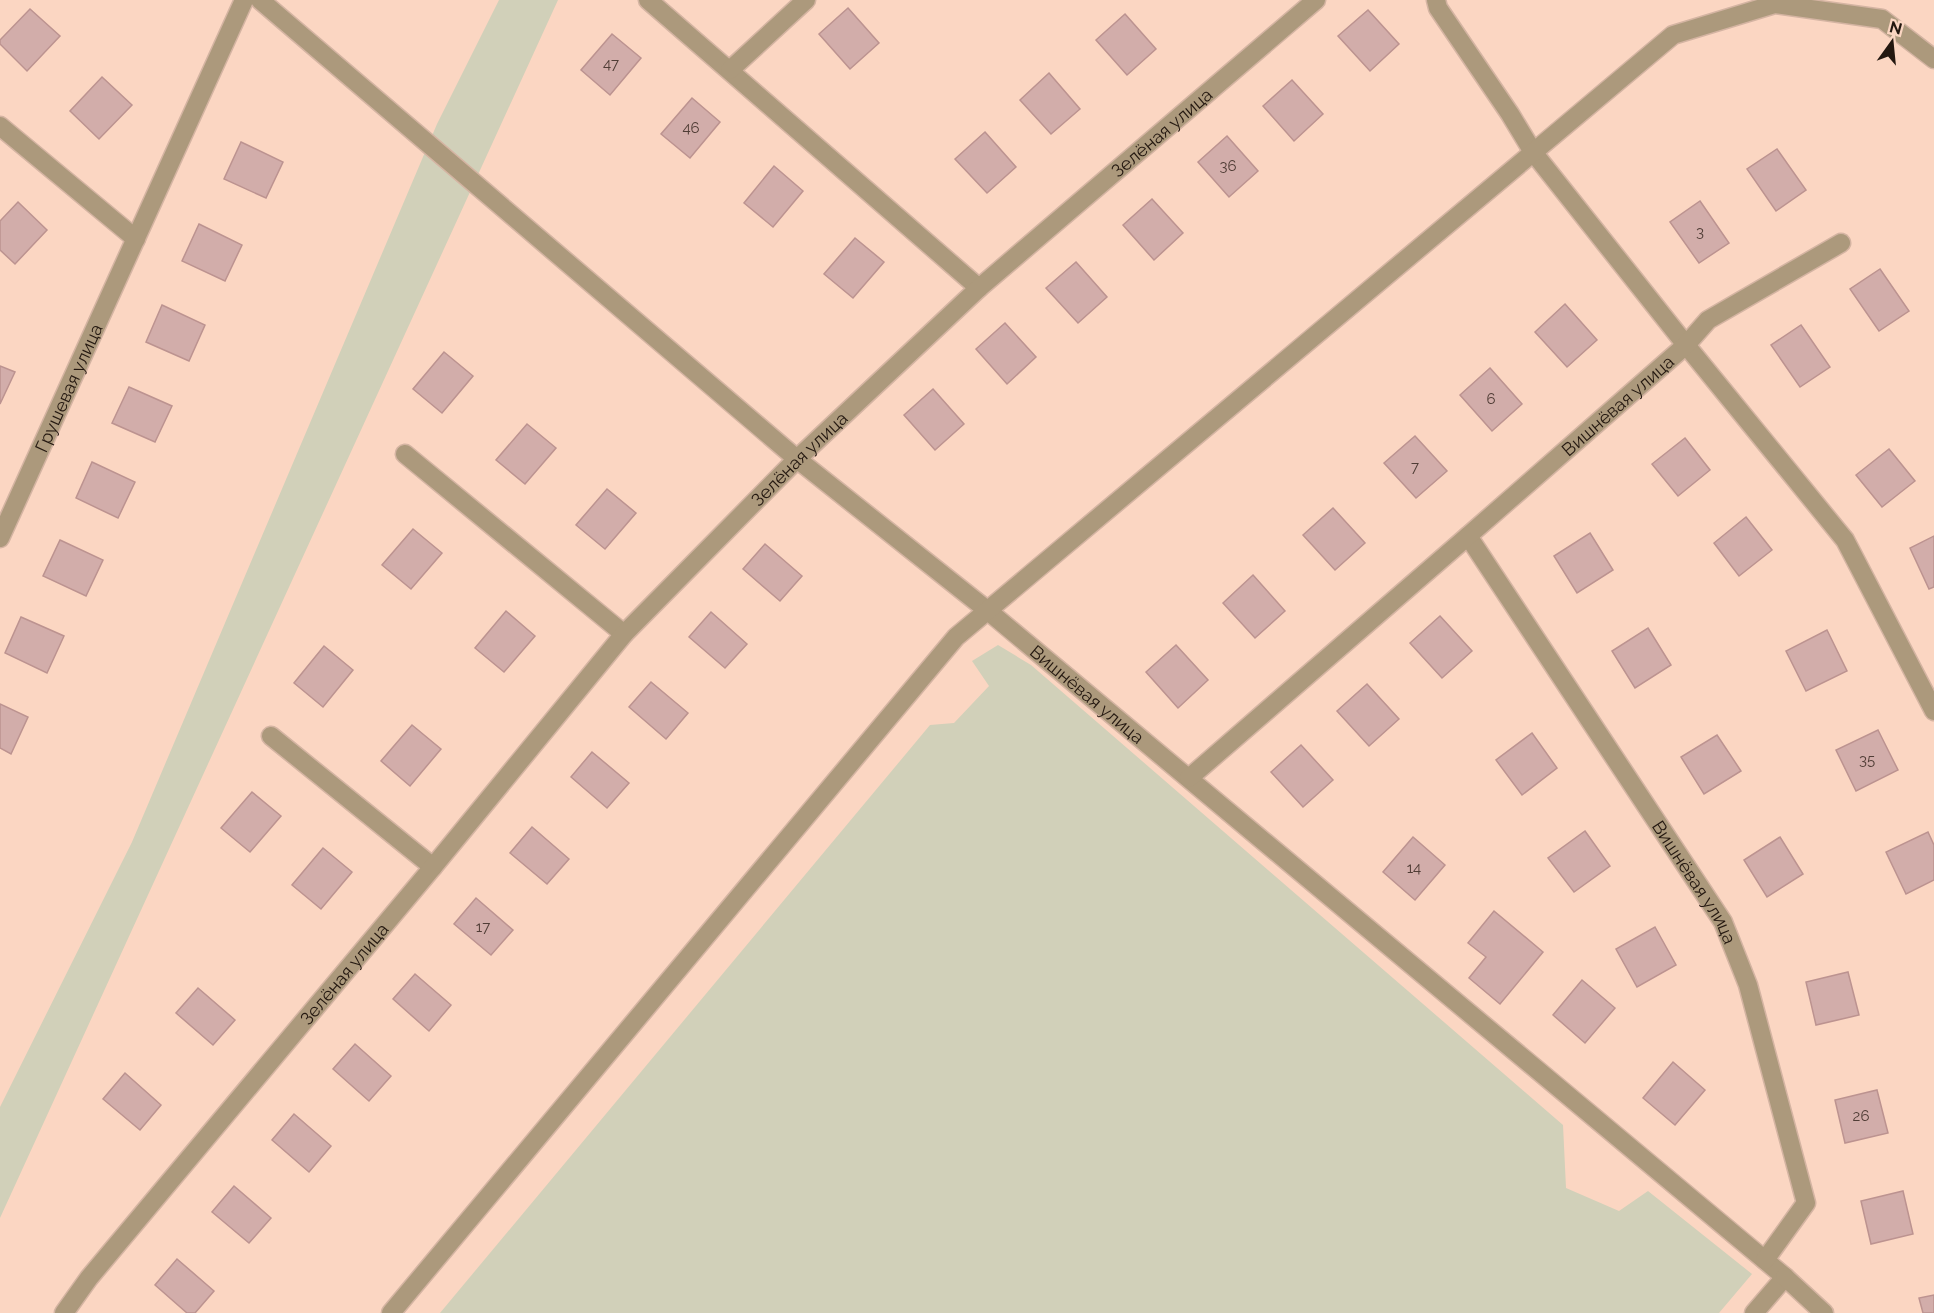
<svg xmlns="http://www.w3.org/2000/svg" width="1934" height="1313" viewBox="0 0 1934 1313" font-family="Raleway,sans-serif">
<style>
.green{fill:#d1d0b9}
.building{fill:#d2adaa;stroke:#bc9390;stroke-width:1.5}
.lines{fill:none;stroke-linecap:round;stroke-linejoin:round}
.minor-casing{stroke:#d4b4a2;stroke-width:21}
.minor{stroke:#ac997c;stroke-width:18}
.labels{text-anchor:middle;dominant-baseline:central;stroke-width:4.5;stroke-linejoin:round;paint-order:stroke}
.number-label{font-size:15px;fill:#503d36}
.street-label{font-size:18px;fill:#241810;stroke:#fbd6c2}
</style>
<rect width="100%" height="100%" fill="#fbd6c2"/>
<g class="green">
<path d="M499 0H558L0 1218V1107L132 842 437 124Z"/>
<path d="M998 645 1031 665 1563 1125 1566 1188 1619 1211 1648 1191 1752 1274 1719 1313H440L930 725 954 723 989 686 972 661Z"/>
</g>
<g class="building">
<path d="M848 8 879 43 850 69 819 34Z"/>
<path d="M30 9 60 36 27 71 0 44V40Z"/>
<path d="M1368 10 1399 44 1370 71 1338 36Z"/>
<path d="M1125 14 1156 49 1127 75 1096 40Z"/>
<path d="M612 34 641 58 610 95 581 70Z"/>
<path d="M1049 73 1080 109 1051 134 1020 100Z"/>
<path d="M102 77 132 105 99 139 70 111Z"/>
<path d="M1292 80 1323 114 1294 141 1263 106Z"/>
<path d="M692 98 720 122 690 158 661 134Z"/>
<path d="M985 132 1016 167 987 193 955 159Z"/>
<path d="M1227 136 1258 171 1229 197 1198 162Z"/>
<path d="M241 142 283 162 266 198 224 179Z"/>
<path d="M1777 149 1806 190 1776 211 1747 169Z"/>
<path d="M774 166 803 191 773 227 744 203Z"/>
<path d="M1152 199 1183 233 1154 260 1123 225Z"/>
<path d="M1700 201 1729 243 1699 263 1670 222Z"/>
<path d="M18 202 47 230 15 264 0 250V221Z"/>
<path d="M199 224 242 245 225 281 182 261Z"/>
<path d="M855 238 884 262 853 298 824 274Z"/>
<path d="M1076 262 1107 297 1078 323 1046 288Z"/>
<path d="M1880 269 1909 311 1879 331 1850 289Z"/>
<path d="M1565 304 1597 340 1567 367 1535 332Z"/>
<path d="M162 305 205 325 189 361 146 342Z"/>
<path d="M1005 323 1036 357 1007 384 976 349Z"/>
<path d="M1801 325 1830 367 1800 387 1771 345Z"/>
<path d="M444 352 473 376 442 413 413 389Z"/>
<path d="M0 366 15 372 0 404Z"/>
<path d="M1490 368 1522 404 1492 431 1460 395Z"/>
<path d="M129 387 172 406 155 442 112 423Z"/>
<path d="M933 389 964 424 935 450 904 415Z"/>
<path d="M527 424 556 448 525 484 496 460Z"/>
<path d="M1415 436 1447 471 1416 498 1384 463Z"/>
<path d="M1685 438 1710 470 1678 496 1652 464Z"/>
<path d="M1889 449 1915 481 1882 507 1856 475Z"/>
<path d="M92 462 135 482 118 518 76 498Z"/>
<path d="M607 489 636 513 605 549 576 525Z"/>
<path d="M1333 508 1365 543 1335 570 1303 535Z"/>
<path d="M1746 517 1772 550 1739 576 1714 543Z"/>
<path d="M413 529 442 553 411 589 382 565Z"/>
<path d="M1590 533 1613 570 1577 593 1554 556Z"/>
<path d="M1934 536V587L1929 589 1910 548Z"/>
<path d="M60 540 103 560 86 596 43 576Z"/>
<path d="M765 544 802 576 780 601 743 569Z"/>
<path d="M1253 575 1285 611 1255 638 1223 603Z"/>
<path d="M506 611 535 636 504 672 475 648Z"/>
<path d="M711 612 747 644 725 668 689 637Z"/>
<path d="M1440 616 1472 651 1442 678 1410 643Z"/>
<path d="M21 617 64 636 47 673 5 653Z"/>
<path d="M1648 628 1671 665 1635 688 1612 651Z"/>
<path d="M1827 630 1847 671 1806 691 1786 651Z"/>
<path d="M1176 645 1208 680 1178 708 1146 672Z"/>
<path d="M324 646 353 670 323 707 294 683Z"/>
<path d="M651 682 688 713 666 739 629 707Z"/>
<path d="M1367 684 1399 719 1369 746 1337 711Z"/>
<path d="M0 704 28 717 11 754 0 748Z"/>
<path d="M412 725 441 749 410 786 381 761Z"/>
<path d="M1878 730 1898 770 1856 791 1836 750Z"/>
<path d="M1532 733 1557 768 1522 795 1496 760Z"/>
<path d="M1717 735 1741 771 1704 794 1681 757Z"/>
<path d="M1301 745 1333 780 1303 807 1271 772Z"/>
<path d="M592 752 629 783 607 808 571 777Z"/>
<path d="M252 792 281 816 250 852 221 828Z"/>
<path d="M532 827 569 859 547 884 510 853Z"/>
<path d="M1585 831 1610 866 1574 892 1548 858Z"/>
<path d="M1928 832 1934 845V880L1906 894 1886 852Z"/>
<path d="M1413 837 1445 865 1415 900 1383 872Z"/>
<path d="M1780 837 1803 874 1767 897 1744 860Z"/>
<path d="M323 848 352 872 321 909 292 885Z"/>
<path d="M476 898 513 930 491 955 454 924Z"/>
<path d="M1494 911 1543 952 1500 1004 1469 978 1486 957 1468 943Z"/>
<path d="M1655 927 1676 965 1637 987 1616 949Z"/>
<path d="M1848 972 1859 1015 1816 1025 1806 982Z"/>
<path d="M415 974 451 1005 429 1031 393 999Z"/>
<path d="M1582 980 1615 1008 1585 1043 1553 1015Z"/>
<path d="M198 988 235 1020 213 1045 176 1013Z"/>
<path d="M355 1044 391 1076 369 1101 333 1069Z"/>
<path d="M1673 1062 1705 1090 1675 1125 1643 1098Z"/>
<path d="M125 1073 161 1105 140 1130 103 1099Z"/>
<path d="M1877 1090 1888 1133 1845 1143 1835 1100Z"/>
<path d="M294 1114 331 1146 309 1172 272 1140Z"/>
<path d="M234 1186 271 1218 249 1243 212 1212Z"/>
<path d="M1903 1191 1913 1234 1871 1244 1861 1201Z"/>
<path d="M177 1259 214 1291 195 1313H187L155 1285Z"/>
<path d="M1934 1295V1313H1923L1919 1298Z"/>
</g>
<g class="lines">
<g class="minor-casing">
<g id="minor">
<path id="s1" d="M260 0 797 459 987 610 1785 1277 1754 1313"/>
<path d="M648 0 979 288"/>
<path d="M1436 0 1438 8 1510 114 1533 152 1686 345 1845 540 1934 711"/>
<path d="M730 70 806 0"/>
<path d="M0 126 136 239"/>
<path d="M405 454 624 634"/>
<path id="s2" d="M1468 536 1723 922 1748 985 1806 1203 1765 1260"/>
<path id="s3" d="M0 538 244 0"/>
<path d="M271 736 433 867"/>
<path id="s4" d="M1189 778 1468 536 1686 345 1708 320 1841 243"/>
<path d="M1785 1277 1824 1313"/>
<path id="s5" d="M64 1313 89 1278 433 867 624 634 797 459 979 288 1316 0"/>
<path d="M391 1313 956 637 1673 35 1775 4 1882 19 1934 59"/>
</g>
</g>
<use href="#minor" class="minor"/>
</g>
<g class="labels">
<g class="number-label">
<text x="611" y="64">47</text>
<text x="691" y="128">46</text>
<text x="1228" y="166">36</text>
<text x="1700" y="232">3</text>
<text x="1491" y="399">6</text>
<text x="1415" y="467">7</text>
<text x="1867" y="760">35</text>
<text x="1414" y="868">14</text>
<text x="483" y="927">17</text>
<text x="1861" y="1116">26</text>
</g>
<g class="street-label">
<text stroke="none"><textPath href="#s5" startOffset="1616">Зелёная улица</textPath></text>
<text stroke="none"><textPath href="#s3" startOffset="165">Грушевая улица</textPath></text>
<text stroke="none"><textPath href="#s4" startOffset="568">Вишнёвая улица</textPath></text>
<text stroke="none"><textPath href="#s5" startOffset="1128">Зелёная улица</textPath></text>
<text stroke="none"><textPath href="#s1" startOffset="1080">Вишнёвая улица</textPath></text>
<text stroke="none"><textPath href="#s2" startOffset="414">Вишнёвая улица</textPath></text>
<text stroke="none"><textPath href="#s5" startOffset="440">Зелёная улица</textPath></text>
</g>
</g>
<g transform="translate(1892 42) rotate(15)" stroke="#fbd6c2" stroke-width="4.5" paint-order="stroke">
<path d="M0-4.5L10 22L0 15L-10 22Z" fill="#241810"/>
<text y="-9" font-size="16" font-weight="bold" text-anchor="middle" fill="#241810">N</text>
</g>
</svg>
